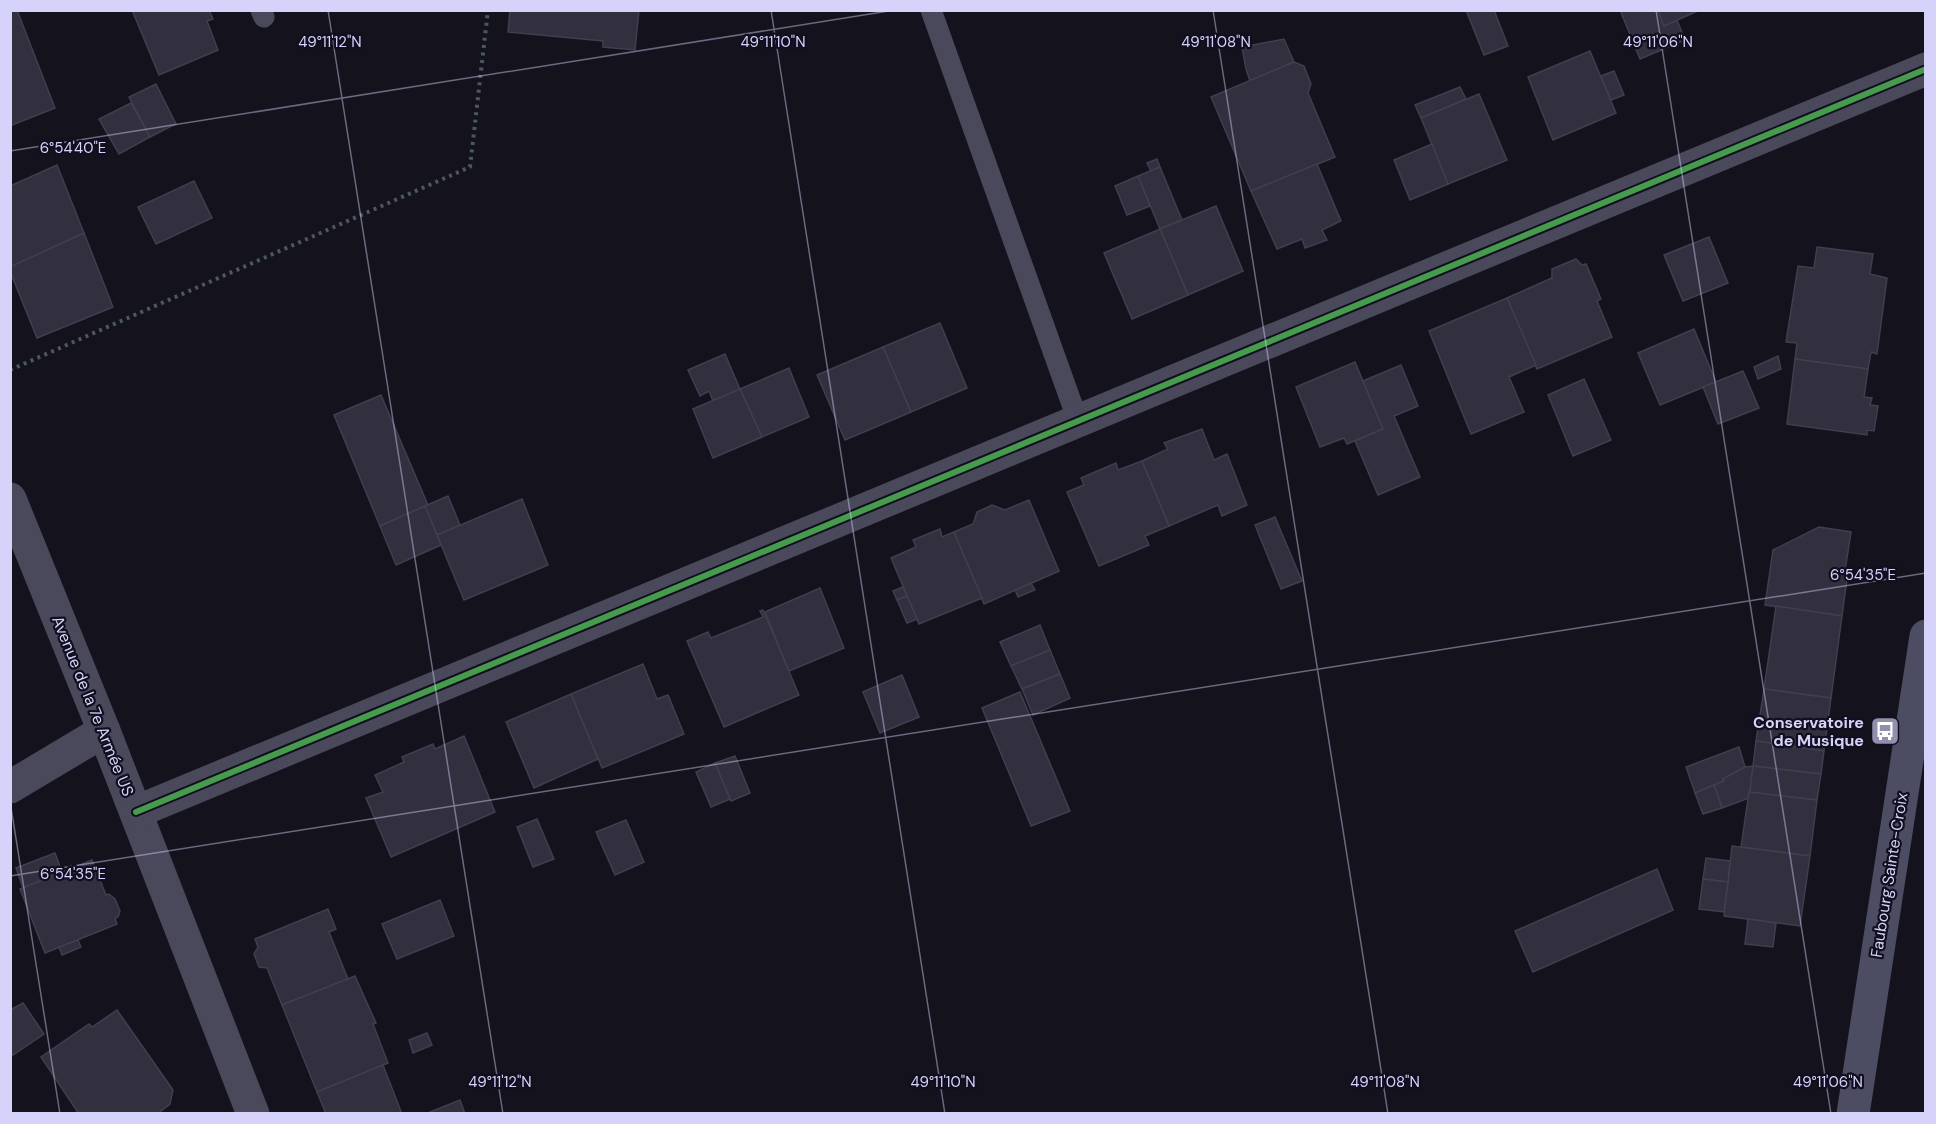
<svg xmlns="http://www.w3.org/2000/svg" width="1936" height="1124" viewBox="0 0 1936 1124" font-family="'DM Sans',sans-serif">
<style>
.building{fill:#32303e;stroke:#403e4f;stroke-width:1.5}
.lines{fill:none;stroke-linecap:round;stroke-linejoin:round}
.path{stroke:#4b5862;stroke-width:4;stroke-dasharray:3 4.5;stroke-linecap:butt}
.lane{stroke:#4a495b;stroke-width:21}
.street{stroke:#4a495b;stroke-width:33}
.secondary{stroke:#4c4d62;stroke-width:33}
.cycleway-casing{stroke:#110f1f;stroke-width:10}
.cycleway{stroke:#469c4c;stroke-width:6}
.ticks{fill:none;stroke:#d5d3fa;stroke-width:1.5;stroke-opacity:0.45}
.labels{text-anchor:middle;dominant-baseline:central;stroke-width:4.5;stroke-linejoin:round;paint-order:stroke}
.street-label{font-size:16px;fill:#d5d3fa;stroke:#110f1f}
.poi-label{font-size:16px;font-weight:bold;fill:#d5d3fa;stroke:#110f1f;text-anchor:end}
.ticks-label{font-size:15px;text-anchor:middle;fill:#d5d3fa;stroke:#110f1f;stroke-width:4.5;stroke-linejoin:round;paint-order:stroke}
</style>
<rect width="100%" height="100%" fill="#14121c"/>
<g class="building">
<path d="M10 10H17L55 108 10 126Z"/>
<path d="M132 10H209L213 19 207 21 218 50 159 75Z"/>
<path d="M510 10H639L635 50 603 47V41L508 32Z"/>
<path d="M1466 10H1494L1508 46 1484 55Z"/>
<path d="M1620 10H1658L1664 26 1677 20 1685 40 1640 59Z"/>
<path d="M1658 10H1700L1664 26Z"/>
<path d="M1284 39 1294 62 1250 81 1246 69 1242 47Z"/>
<path d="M1590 51 1616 113 1553 140 1528 77Z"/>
<path d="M1294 62 1304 66 1311 84 1308 93 1335 157 1251 191 1211 97Z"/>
<path d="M1614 71 1624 95 1611 100 1601 76Z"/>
<path d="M156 84 176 124 150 137 129 97Z"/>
<path d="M1460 87 1466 99 1421 118 1415 105Z"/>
<path d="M1479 94 1507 160 1448 184 1421 118Z"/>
<path d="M131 103 150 137 119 154 99 119Z"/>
<path d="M1432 144 1448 184 1410 200 1394 160Z"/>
<path d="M1157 159 1160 167 1151 171 1147 163Z"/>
<path d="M1317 164 1341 221 1322 230 1327 240 1305 248 1302 239 1277 249 1251 191Z"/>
<path d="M57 165 84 233 10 267V186Z"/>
<path d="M1160 167 1182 220 1160 229 1138 176Z"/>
<path d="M1138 176 1150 206 1127 215 1115 186Z"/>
<path d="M194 181 212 218 156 244 138 207Z"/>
<path d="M1216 206 1243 271 1188 295 1160 229Z"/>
<path d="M1160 229 1188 295 1132 319 1104 253Z"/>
<path d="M84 233 113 307 37 338 10 271V267Z"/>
<path d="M1709 237 1728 283 1683 301 1664 255Z"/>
<path d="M1817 247 1873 254 1870 274 1887 278 1877 354 1871 352 1868 369 1795 359 1797 343 1786 342 1798 266 1814 268Z"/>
<path d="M1576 259 1582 265 1586 264 1601 299 1597 301 1612 337 1537 369 1507 298 1552 278V269Z"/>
<path d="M1507 298 1536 365 1509 377 1524 412 1471 434 1429 331Z"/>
<path d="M940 323 967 388 911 412 883 347Z"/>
<path d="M1694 329 1716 382 1660 405 1638 353Z"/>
<path d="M883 347 911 412 845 440 817 375Z"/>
<path d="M725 354 740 389 713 401 709 391 700 396 688 370Z"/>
<path d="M1778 356 1781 369 1758 379 1754 367Z"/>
<path d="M1795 359 1868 369 1864 397 1872 398 1870 405 1878 406 1874 431 1867 430V435L1787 424Z"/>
<path d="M1355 362 1383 429 1347 444 1344 438 1320 447 1296 387Z"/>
<path d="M1401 365 1418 406 1394 416 1420 477 1378 495 1355 441 1383 429 1363 381Z"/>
<path d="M789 368 809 417 762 437 740 389Z"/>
<path d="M1743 371 1759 408 1718 424 1703 387Z"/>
<path d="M1584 379 1611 440 1573 456 1548 395Z"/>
<path d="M740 389 762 437 713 458 693 409Z"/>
<path d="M381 395 428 505 380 526 334 415Z"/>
<path d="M1202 429 1214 460 1227 454 1247 505 1222 516 1218 505 1169 526 1142 461 1168 449 1164 443Z"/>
<path d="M1142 461 1169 526 1145 536 1149 545 1099 566 1067 492 1084 485 1081 478 1116 463 1118 470Z"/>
<path d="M448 496 460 525 437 535 425 506Z"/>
<path d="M522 499 548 565 464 600 437 535Z"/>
<path d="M1029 500 1059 571 984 604 954 532 973 524 977 512 992 505 1005 510Z"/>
<path d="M425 506 441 545 396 565 380 526Z"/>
<path d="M1275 517 1302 581 1281 589 1255 525Z"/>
<path d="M1819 527 1851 532 1844 578 1847 579 1842 616 1765 605 1773 550Z"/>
<path d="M940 529 942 537 954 532 982 598 919 624 891 558 916 547 913 540Z"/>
<path d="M1031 583 1035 590 1018 597 1015 590Z"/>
<path d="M903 587 907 596 897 600 893 591Z"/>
<path d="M820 588 844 648 789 671 765 612Z"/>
<path d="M907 596 917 619 907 623 897 600Z"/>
<path d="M1776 606 1842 616 1831 698 1764 689Z"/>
<path d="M763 610 799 695 724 727 687 641 708 632 711 638 763 617 760 611Z"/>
<path d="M1040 625 1050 650 1011 666 1000 642Z"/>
<path d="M1050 650 1060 674 1022 689 1011 666Z"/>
<path d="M643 664 657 699 668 695 684 734 602 768 571 694Z"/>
<path d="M1060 674 1070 698 1033 715 1022 689Z"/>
<path d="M902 675 919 717 880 733 863 692Z"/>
<path d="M1764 689 1831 698 1824 751 1756 741Z"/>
<path d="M1020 692 1070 811 1031 826 982 708Z"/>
<path d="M571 694 598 759 534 788 506 722Z"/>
<path d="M464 736 495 812 391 857 366 798 383 792 375 775 404 762 402 757 433 744 435 749Z"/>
<path d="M1756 741 1824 751 1821 774 1753 766Z"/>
<path d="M1739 747 1745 767 1723 779 1724 781 1695 793 1686 767Z"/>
<path d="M735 756 750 793 731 801 715 763Z"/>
<path d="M715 763 730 799 711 807 696 772Z"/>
<path d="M1753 766 1821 774 1817 800 1749 792Z"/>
<path d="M1753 766 1749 798 1722 808 1714 785 1724 781 1723 779 1745 767Z"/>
<path d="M1714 785 1722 808 1703 814 1695 793Z"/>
<path d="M1749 792 1817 800 1810 856 1741 847Z"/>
<path d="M537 819 554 859 533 867 517 827Z"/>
<path d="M626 820 644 862 615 875 596 832Z"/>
<path d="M1732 846 1810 856 1800 926 1724 916Z"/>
<path d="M55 853 62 872 23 888 16 868Z"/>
<path d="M1706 858 1730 861 1728 882 1703 879Z"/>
<path d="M92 860 106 895 109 894 115 899 120 911 118 917 115 918 117 924 45 953 20 889Z"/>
<path d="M1657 869 1673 910 1533 972 1515 931Z"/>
<path d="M1703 879 1728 882 1724 912 1699 909Z"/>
<path d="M440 900 454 936 397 959 382 924Z"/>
<path d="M328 909 336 929 329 932 348 979 282 1005 267 968 259 967 254 954 258 947 255 939Z"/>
<path d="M1748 919 1776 923 1773 947 1745 944Z"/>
<path d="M78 940 81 947 62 955 59 947Z"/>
<path d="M355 976 376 1023 373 1024 388 1063 317 1092 282 1005Z"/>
<path d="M23 1003 44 1034 13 1055 10 1052V1010Z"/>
<path d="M117 1010 173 1090 170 1104 157 1114H79L41 1057 89 1024 92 1027Z"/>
<path d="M427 1033 432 1045 413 1053 409 1040Z"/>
<path d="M383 1065 402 1114H326L317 1092Z"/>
<path d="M460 1100 465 1114H430V1112Z"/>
</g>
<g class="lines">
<path class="path" d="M10 370 470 167 488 10"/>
<g class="lane">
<path d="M261 10 264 17"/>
<path d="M931 10 1078 421"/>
</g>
<g class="street">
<path d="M10 499 104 731 253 1114"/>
<path d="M10 787 104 731"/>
<path d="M136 812 1926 69"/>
</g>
<path class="secondary" d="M1853 1114 1926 636"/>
<g class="cycleway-casing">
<path id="cycleway" d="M136 812 1926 69"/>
</g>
<use href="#cycleway" class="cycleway"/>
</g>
<path class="ticks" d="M328 10 503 1114M771 10 945 1114M1213 10 1388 1114M1656 10 1831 1114M10 151 895 10M10 801 60 1114M10 876 1926 573"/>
<defs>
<g id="bus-square" transform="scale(1.5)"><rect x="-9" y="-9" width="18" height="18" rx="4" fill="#918fac" stroke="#110f1f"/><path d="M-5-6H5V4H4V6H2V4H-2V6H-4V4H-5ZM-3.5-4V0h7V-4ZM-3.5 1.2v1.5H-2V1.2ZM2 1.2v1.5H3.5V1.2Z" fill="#fff"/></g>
</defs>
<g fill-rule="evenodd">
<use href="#bus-square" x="1885" y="731"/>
</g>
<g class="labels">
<g class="street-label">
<text transform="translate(93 706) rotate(68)">Avenue de la 7e Armée US</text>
<text transform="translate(1889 875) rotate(-81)">Faubourg Sainte-Croix</text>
</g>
<g class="poi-label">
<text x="1864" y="722">Conservatoire<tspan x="1864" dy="18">de Musique</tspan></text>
</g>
</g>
<g class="ticks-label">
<text x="1216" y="47">49°11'08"N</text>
<text x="330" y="47">49°11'12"N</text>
<text x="773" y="47">49°11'10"N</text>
<text x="1658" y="47">49°11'06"N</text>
<text x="73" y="153">6°54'40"E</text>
<text x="1863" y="580">6°54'35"E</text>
<text x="73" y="879">6°54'35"E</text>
<text x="500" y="1087">49°11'12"N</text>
<text x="943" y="1087">49°11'10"N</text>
<text x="1385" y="1087">49°11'08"N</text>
<text x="1828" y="1087">49°11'06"N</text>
</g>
<rect width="1936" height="1124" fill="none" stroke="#d5d3fa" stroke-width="24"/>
</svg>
